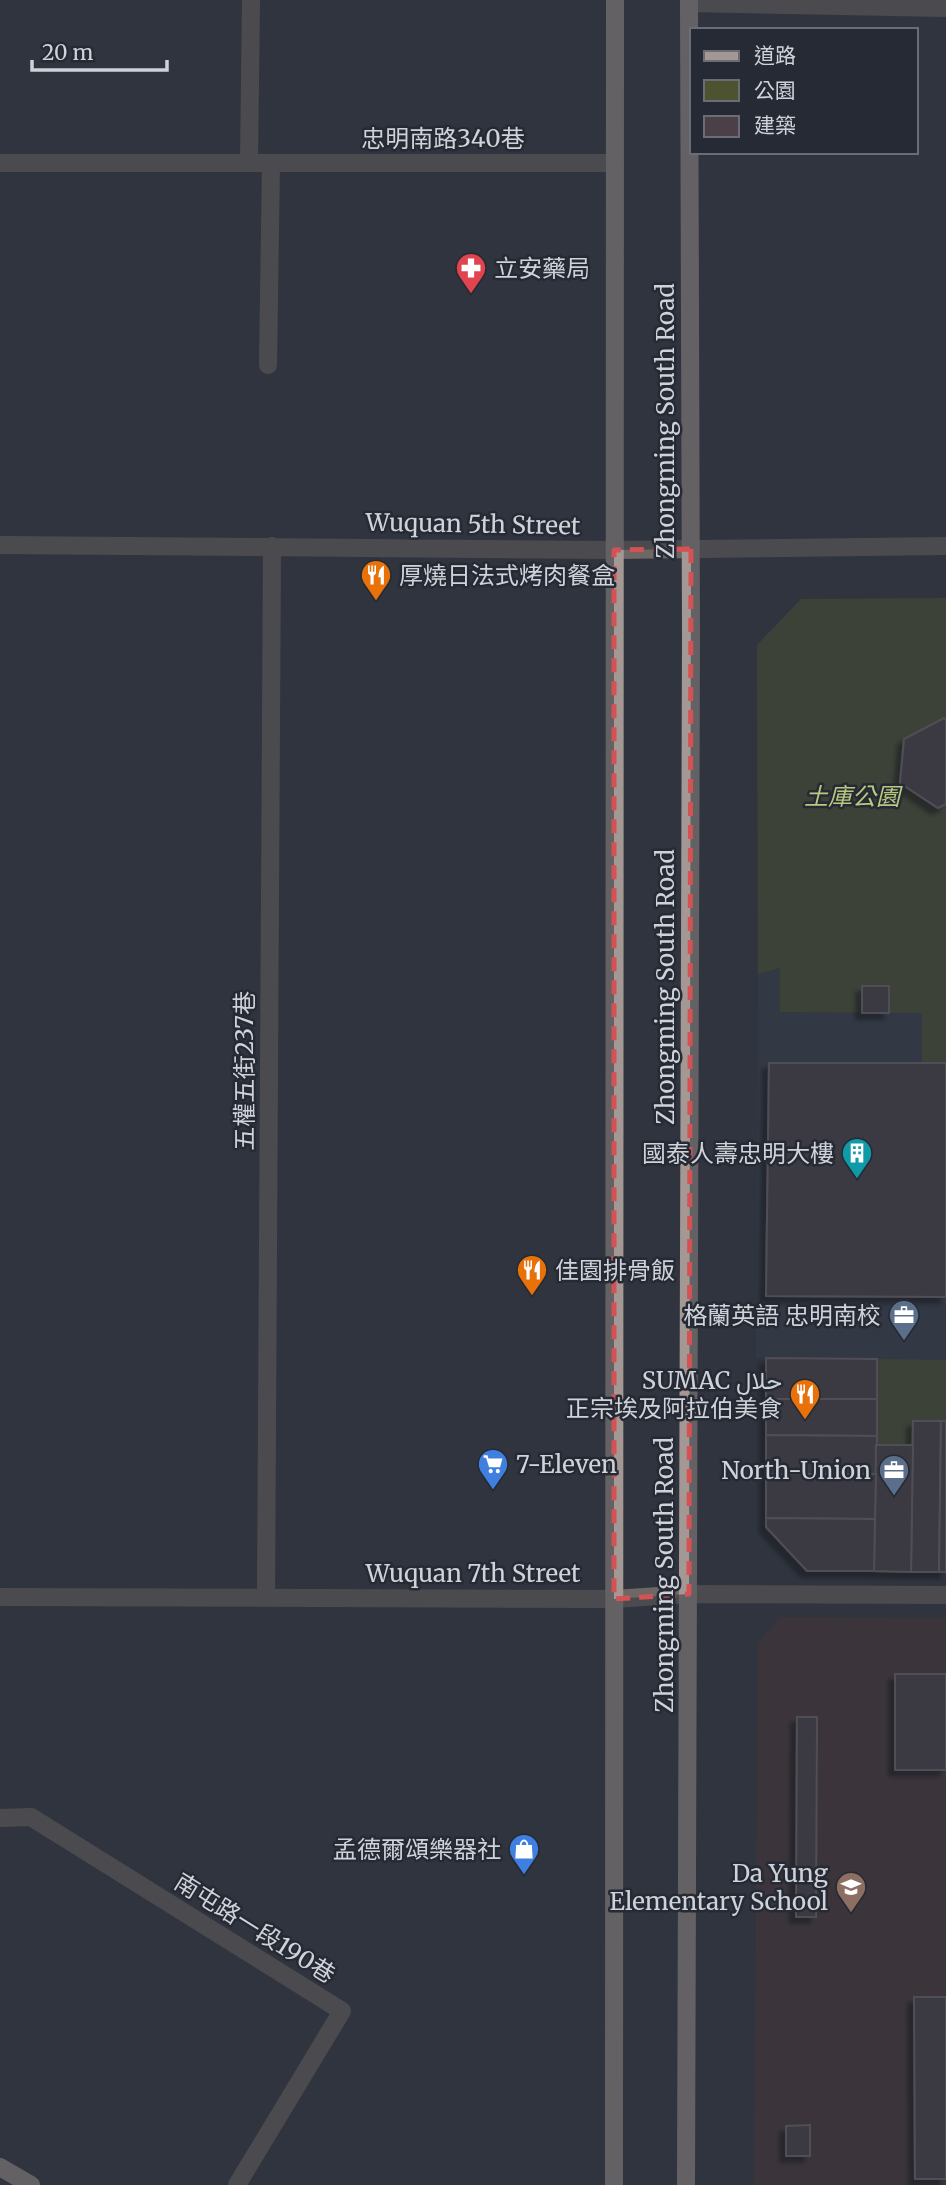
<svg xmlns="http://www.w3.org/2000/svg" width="946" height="2185" viewBox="0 0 946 2185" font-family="Merriweather,Vazirmatn,'Noto Sans TC',serif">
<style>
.built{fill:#353c4c}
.education{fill:#4a3638}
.green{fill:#4d5331}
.building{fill:#4b4047;stroke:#776b72;stroke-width:2;filter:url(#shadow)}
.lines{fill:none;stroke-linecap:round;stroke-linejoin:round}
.minor{stroke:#6d6765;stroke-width:18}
.major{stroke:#a49894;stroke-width:18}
.marked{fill:none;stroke:#d45254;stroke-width:5;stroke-dasharray:14 9;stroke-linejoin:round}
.labels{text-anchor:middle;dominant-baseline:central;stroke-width:5;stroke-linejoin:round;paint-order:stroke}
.street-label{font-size:24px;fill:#cfd2d8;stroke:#262a34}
.poi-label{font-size:24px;fill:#cfd2d8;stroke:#262a34;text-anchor:end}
.park-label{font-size:24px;font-style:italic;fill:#bac87f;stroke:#262a34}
</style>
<defs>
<filter id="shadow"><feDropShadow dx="-6" dy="6" stdDeviation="2" flood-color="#0009"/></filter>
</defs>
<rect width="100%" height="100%" fill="#30343e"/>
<path class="built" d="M809 959 946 962V1421H913V1445H876L877 1359 756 1358 758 974Z"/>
<path class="education" d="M780 1617 946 1618V2185H754L758 1644Z"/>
<g class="green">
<path d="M946 598V1063H922V1013L780 1012V968L758 974 757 645 801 599Z"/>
<path d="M877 1359 946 1360V1421H913V1445H876Z"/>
</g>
<g class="building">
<path d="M944 718 946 720V804L938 808 900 783 904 739Z"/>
<rect x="862" y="986" width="27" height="27"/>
<path d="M769 1063H946V1297L766 1296Z"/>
<path d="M766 1358 877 1359V1399H766Z"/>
<path d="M766 1399H877V1436L766 1435Z"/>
<path d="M913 1421H941L939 1572H911Z"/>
<path d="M941 1421H946V1572H939Z"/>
<path d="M766 1435 877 1436 876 1474H766Z"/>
<path d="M876 1445H913L911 1572 874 1571Z"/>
<path d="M766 1474H876L875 1519 766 1518Z"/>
<path d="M766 1518 875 1519 874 1571H807L766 1527Z"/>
<rect x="895" y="1674" width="51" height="96"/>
<path d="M797 1717H817L816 1917H796Z"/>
<path d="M914 1997H946V2179H915Z"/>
<path d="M810 2125V2156H786V2126Z"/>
</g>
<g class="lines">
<g class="minor">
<path d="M689 3 946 8"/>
<path d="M0 163H615"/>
<path d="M249 163 251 0"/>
<path d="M268 365 271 163"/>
<path d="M0 545 614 550 946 546"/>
<path d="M0 1597 614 1599 689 1594 946 1595"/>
<path d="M266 1597 272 546"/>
<path d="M0 1818 31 1817 342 2011 237 2185"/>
</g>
<g class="major">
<path d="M0 2167 31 2185"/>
<path d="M614 2185 615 0"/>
<path d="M686 2185 691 636 689 0"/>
</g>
</g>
<path d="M0 0H946V2185H0ZM691 549 689 1594 614 1599V550Z" fill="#30343e" fill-opacity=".55" fill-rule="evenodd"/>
<path class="marked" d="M691 549 689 1594 614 1599V550Z"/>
<defs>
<g id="pharmacy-pin" transform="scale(1.575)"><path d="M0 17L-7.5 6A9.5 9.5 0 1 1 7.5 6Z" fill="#e0444e" stroke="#262a34"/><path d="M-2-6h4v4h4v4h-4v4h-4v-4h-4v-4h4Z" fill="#fff"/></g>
<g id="restaurant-pin" transform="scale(1.575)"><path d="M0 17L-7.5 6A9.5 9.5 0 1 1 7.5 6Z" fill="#e8710a" stroke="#262a34"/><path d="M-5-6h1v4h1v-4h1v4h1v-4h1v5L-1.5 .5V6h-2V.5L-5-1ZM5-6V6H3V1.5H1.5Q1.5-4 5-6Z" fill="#fff"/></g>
<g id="building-pin" transform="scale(1.575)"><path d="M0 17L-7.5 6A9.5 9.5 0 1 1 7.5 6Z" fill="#0f9aa8" stroke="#262a34"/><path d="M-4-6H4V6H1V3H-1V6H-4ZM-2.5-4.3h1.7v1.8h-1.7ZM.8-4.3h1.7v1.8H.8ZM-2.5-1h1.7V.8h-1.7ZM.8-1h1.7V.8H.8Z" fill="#fff"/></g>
<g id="office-pin" transform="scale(1.575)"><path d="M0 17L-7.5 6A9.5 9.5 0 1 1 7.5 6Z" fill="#5c6f8a" stroke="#262a34"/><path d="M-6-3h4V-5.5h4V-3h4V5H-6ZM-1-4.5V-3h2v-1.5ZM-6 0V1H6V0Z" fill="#fff"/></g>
<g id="supermarket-pin" transform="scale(1.575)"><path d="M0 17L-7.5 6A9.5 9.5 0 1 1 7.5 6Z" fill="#3f7fe0" stroke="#262a34"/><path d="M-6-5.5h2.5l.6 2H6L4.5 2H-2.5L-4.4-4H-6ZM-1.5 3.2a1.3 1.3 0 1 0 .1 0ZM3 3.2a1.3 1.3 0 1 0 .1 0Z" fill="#fff"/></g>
<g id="shop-pin" transform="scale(1.575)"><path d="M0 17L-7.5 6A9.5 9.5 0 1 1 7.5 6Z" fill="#3f7fe0" stroke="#262a34"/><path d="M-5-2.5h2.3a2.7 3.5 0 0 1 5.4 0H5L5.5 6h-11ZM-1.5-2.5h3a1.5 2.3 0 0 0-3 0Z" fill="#fff"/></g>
<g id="school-pin" transform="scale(1.575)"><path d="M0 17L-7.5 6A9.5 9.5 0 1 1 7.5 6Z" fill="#8d6e63" stroke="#262a34"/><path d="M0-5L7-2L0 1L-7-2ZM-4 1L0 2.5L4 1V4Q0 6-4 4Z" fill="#fff"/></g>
</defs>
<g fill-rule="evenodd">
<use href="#pharmacy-pin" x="471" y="268"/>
<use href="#restaurant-pin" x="376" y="575"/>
<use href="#building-pin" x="857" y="1153"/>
<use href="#restaurant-pin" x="532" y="1270"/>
<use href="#office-pin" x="904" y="1315"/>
<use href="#restaurant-pin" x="805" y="1394"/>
<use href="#supermarket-pin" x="493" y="1464"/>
<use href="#office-pin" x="894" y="1470"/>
<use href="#shop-pin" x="524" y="1849"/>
<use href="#school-pin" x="851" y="1887"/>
</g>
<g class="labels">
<g class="street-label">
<text x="443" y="138">忠明南路340巷</text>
<text transform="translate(665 421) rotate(-90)">Zhongming South Road</text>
<text transform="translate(473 524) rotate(1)">Wuquan 5th Street</text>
<text transform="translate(665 987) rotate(-90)">Zhongming South Road</text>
<text transform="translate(244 1071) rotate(-90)">五權五街237巷</text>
<text x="473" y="1573">Wuquan 7th Street</text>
<text transform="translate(664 1575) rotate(-90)">Zhongming South Road</text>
<text transform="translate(255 1928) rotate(32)">南屯路一段190巷</text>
</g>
<g class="poi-label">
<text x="494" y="268" text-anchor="start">立安藥局</text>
<text x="399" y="575" text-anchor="start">厚燒日法式烤肉餐盒</text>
<text x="834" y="1153">國泰人壽忠明大樓</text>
<text x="555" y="1270" text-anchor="start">佳園排骨飯</text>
<text x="881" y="1315">格蘭英語 忠明南校</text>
<text x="782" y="1380">SUMAC حلال<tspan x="782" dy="28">正宗埃及阿拉伯美食</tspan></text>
<text x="516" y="1464" text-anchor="start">7-Eleven</text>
<text x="871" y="1470">North-Union</text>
<text x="501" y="1849">孟德爾頌樂器社</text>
<text x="828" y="1873">Da Yung<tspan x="828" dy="28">Elementary School</tspan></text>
</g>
<g class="park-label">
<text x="852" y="796">土庫公園</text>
</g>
</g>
<rect x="690" y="28" width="228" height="126" fill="#262a34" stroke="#6a6d76" stroke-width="2"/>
<rect x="704" y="51" width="35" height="10" fill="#a49894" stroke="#6a6d76" stroke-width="2"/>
<text x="754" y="63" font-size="21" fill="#cfd2d8">道路</text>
<rect x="704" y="80" width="35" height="21" fill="#4d5331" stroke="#6a6d76" stroke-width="2"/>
<text x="754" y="98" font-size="21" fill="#cfd2d8">公園</text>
<rect x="704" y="116" width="35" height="21" fill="#4b4047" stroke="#6a6d76" stroke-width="2"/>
<text x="754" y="133" font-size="21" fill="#cfd2d8">建築</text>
<path d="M32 60v10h135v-10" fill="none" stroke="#cfd2d8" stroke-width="3.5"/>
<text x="42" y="60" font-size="21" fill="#cfd2d8" stroke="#262a34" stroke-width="5" paint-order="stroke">20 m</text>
</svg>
